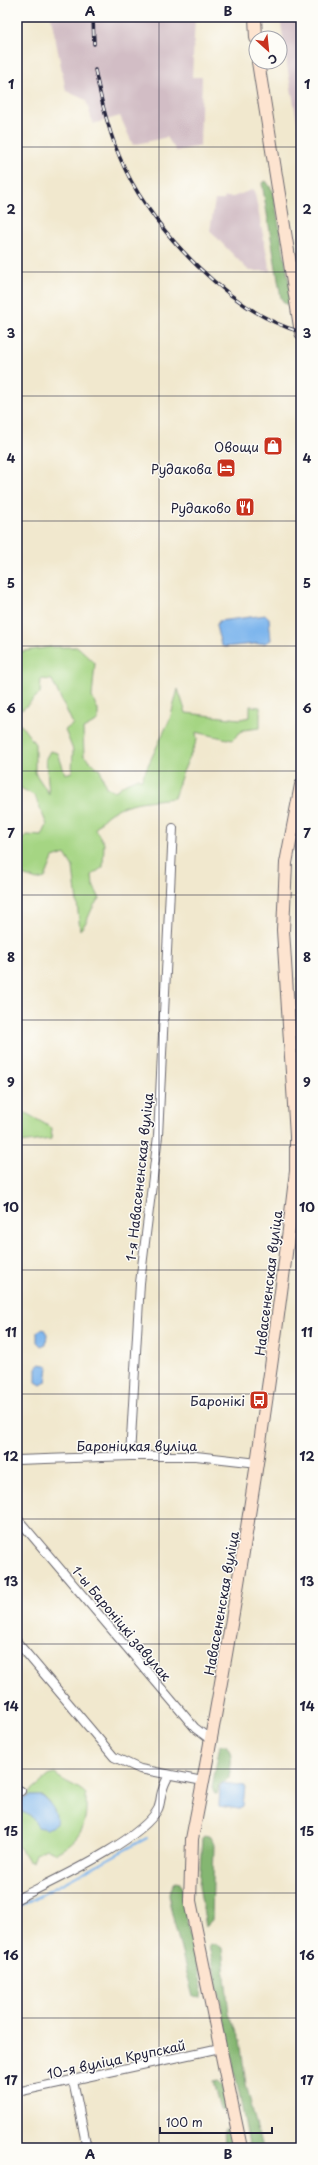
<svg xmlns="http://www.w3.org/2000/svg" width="318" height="2165" viewBox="0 0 318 2165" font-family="'Playpen Sans',sans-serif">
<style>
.industrial{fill:#d2bdc5}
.green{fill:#a5d583;stroke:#647c5f}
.forest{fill:#84b671;stroke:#536c56}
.water{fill:#7db5ed;stroke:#506c94}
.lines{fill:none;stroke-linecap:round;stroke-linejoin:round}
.stream{stroke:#7db5ed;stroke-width:2}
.street-casing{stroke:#6a676e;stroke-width:10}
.secondary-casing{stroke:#6a676e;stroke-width:14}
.street{stroke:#fff;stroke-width:8}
.secondary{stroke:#fde4d0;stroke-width:12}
.rail-casing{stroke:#22223b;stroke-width:3.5}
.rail{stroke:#fdfcf7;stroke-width:2;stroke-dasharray:6;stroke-linecap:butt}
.grid{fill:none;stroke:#22223b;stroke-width:1;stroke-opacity:0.55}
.labels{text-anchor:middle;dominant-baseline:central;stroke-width:3;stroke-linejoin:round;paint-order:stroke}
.poi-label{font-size:13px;fill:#22223b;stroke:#fdfcf7;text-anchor:end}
.street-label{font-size:13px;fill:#22223b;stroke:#fdfcf7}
.neatline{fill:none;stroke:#22223b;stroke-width:1.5}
.grid-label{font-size:13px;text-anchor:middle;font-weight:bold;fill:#22223b}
</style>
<rect width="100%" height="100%" fill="#fdfcf7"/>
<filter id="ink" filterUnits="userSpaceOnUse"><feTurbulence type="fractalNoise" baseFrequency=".025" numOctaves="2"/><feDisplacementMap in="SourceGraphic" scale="8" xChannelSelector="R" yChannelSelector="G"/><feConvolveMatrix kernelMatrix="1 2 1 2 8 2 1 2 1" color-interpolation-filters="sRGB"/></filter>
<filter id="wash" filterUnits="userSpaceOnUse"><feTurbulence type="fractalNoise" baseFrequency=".012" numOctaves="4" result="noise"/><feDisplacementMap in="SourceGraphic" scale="16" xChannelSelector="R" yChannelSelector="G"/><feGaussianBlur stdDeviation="0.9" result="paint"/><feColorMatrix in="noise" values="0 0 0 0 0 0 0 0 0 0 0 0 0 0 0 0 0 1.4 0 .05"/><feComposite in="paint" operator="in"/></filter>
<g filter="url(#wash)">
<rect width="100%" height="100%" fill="#f1e8ce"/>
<g class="industrial">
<path d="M51 17H195L192 77H202L200 146 176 151 167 137 133 145 120 116 93 124 86 100 66 91Z"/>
<path d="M280 17H301V143L288 71Z"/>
<path d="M254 189 270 271H249L210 231 215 200H224L225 197H233Z"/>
</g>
<g class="green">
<path d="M51 647H78L95 663 92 697 98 710V721L83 729 84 756 100 770 106 787 115 791 126 783 138 778 141 780 170 719 178 689 186 713 240 719 250 717V706L260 707V728L243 730 232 740 196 732 197 740 182 774 174 798C143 802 115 800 95 829L104 843 103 867 92 875 93 885 100 899C89 907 91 919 80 930L73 867 65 854 53 858 45 878 37 880 22 875 17 865V844L27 835 42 836 47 825 35 796 17 786V725H21L35 744V773L49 794 46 758 50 751 58 753 65 774 72 772 73 750 65 730 73 724 52 680 41 679 40 693 22 710 17 706V652Z"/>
<path d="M17 1108 52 1128 51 1139 20 1143 17 1150Z"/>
<path d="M55 1774C65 1783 77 1785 86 1794 87 1824 84 1838 56 1853L46 1848 35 1854 32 1862 28 1861 21 1849 17 1846V1819L22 1812 31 1816 50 1803 43 1796H29L27 1794 50 1775Z"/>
</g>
<g class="forest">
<path d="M266 181 273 191 292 299 289 304H285L281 298 262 183Z"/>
<path d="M220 1745H226C234 1755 231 1766 229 1778L219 1785 217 1794H215L212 1787Z"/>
<path d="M205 1835 211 1837 214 1844 212 1920 206 1926 199 1886 202 1838Z"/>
<path d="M175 1882 180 1883 184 1895 183 1905 202 1987 201 1998 193 1997 170 1906 169 1893Z"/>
<path d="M215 1943 222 1948 229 2014 240 2041 246 2084 262 2148H250L209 1945Z"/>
<path d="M218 2081 223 2085 227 2107 225 2110 220 2109 213 2082Z"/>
<path d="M224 2129H229L234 2137 236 2148H225Z"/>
</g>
<g class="water">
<path d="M266 615 269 618 271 640 265 643 224 647 221 645 216 626 219 621Z"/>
<path d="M43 1328 47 1334 46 1344 41 1346 37 1342V1332Z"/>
<path d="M39 1364 46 1365 48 1367 46 1382 41 1385 36 1382V1368Z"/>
<path d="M223 1783 245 1786 243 1807 239 1809 219 1806 220 1786Z"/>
<path d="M29 1796H42C51 1804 58 1812 56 1824L47 1829 38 1827 31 1816 22 1812 19 1807 23 1799Z"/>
</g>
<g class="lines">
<path class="stream" d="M17 1908 147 1838"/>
</g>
</g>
<g filter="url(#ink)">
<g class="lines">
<g class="street-casing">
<g id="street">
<path d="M130 1456 140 1283 158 1136 173 828"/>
<path d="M17 1460 130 1456H196L258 1463"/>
<path d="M17 1518 195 1728 211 1740"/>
<path d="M17 1642 114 1757 140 1769 203 1781"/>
<path d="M17 1789 21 1791"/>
<path d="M17 1899C50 1882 141 1841 158 1809 161 1803 160 1795 163 1789 164 1784 167 1779 169 1775"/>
<path d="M73 2080 87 2148"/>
<path d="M17 2092 220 2048"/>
</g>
</g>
<g class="secondary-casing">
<g id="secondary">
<path d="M255 17 256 38"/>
<path d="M258 62 301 333"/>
<path d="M241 2148 190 1901 192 1839C235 1618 270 1395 296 1171V1136L283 930 286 863 301 785"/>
</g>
</g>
<use href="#street" class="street"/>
<use href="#secondary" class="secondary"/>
<g class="rail-casing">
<g id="rail">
<path d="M93 17 94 44"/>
<path d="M95 70C102 104 110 138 125 169 154 231 233 314 301 332"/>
</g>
</g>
<use href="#rail" class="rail"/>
</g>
</g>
<path class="grid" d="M159 17V2148M17 147H301M17 272H301M17 396H301M17 521H301M17 646H301M17 771H301M17 895H301M17 1020H301M17 1145H301M17 1270H301M17 1394H301M17 1519H301M17 1644H301M17 1769H301M17 1893H301M17 2018H301"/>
<defs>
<g id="shop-square" transform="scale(1)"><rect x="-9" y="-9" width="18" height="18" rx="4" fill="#c8321e" stroke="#fdfcf7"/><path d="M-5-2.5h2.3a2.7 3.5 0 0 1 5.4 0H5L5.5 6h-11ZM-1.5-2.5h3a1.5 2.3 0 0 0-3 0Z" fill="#fff"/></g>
<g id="hotel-square" transform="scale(1)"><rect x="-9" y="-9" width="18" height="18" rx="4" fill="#c8321e" stroke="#fdfcf7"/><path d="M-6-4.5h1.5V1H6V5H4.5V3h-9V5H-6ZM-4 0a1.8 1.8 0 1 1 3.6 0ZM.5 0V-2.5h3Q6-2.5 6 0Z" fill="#fff"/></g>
<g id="restaurant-square" transform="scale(1)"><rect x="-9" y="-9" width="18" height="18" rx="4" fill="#c8321e" stroke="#fdfcf7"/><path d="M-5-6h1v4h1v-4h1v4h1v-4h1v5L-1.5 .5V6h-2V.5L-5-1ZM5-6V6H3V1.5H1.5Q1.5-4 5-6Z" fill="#fff"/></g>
<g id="bus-square" transform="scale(1)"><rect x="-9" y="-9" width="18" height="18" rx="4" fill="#c8321e" stroke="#fdfcf7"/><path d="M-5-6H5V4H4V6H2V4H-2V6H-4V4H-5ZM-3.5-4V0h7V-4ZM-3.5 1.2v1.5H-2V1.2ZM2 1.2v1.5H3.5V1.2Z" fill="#fff"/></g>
</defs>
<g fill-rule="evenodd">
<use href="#shop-square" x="273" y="446"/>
<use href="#hotel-square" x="226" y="468"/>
<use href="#restaurant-square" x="245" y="507"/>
<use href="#bus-square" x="259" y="1400"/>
</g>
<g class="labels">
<g class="poi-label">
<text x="259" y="446">Овощи</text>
<text x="212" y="468">Рудакова</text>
<text x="231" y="507">Рудаково</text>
<text x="245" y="1400">Баронікі</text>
</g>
<g class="street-label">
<text transform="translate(139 1177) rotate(-84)">1-я Навасененская вуліца</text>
<text transform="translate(268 1283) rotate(-83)">Навасененская вуліца</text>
<text x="137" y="1445">Бароніцкая вуліца</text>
<text transform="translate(221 1603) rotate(-80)">Навасененская вуліца</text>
<text transform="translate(122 1623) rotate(50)">1-ы Бароніцкі завулак</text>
<text transform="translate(116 2059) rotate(-12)">10-я вуліца Крупскай</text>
</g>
</g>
<rect width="318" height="2165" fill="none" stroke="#fdfcf7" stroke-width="44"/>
<g transform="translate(268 50) rotate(153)"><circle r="19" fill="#fdfcf7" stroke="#a5a5ac"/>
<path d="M0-3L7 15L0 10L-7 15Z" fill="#c8321e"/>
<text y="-6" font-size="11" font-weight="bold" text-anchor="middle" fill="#22223b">С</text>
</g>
<path d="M160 2127v6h112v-6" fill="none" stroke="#22223b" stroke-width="2"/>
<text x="166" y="2127" font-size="12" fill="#22223b" stroke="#fdfcf7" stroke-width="3" paint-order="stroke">100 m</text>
<rect x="22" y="22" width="274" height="2121" class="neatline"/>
<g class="grid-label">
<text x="90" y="16">A</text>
<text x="228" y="16">B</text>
<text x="11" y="89">1</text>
<text x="307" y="89">1</text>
<text x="11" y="214">2</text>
<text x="307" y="214">2</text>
<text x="11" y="338">3</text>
<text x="307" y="338">3</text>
<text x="11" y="463">4</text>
<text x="307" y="463">4</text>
<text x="11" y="588">5</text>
<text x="307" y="588">5</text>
<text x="11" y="713">6</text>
<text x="307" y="713">6</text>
<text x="11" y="838">7</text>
<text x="307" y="838">7</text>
<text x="11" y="962">8</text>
<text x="307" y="962">8</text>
<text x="11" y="1087">9</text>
<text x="307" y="1087">9</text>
<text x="11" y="1212">10</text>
<text x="307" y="1212">10</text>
<text x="11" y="1337">11</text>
<text x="307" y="1337">11</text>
<text x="11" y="1461">12</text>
<text x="307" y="1461">12</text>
<text x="11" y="1586">13</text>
<text x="307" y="1586">13</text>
<text x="11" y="1711">14</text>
<text x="307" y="1711">14</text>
<text x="11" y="1836">15</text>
<text x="307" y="1836">15</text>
<text x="11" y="1960">16</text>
<text x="307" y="1960">16</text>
<text x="11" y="2085">17</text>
<text x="307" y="2085">17</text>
<text x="90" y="2159">A</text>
<text x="228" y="2159">B</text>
</g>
</svg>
